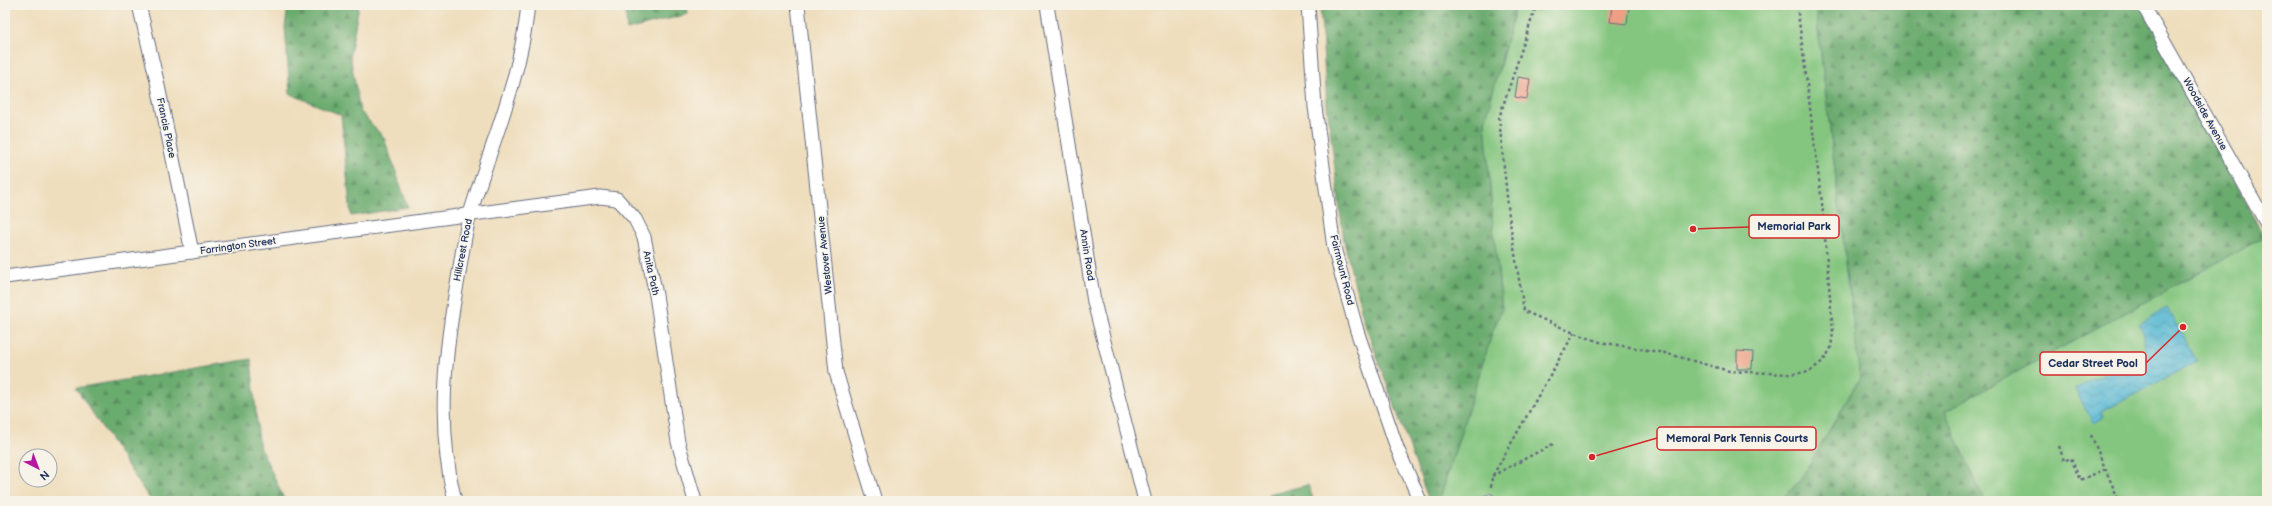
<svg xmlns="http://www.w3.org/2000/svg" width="2272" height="506" viewBox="0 0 2272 506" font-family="'Balsamiq Sans',sans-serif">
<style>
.green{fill:#84c67f;stroke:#507a6e}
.forest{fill:url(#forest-firs);stroke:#436d66}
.water{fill:url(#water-waves);stroke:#387398}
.building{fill:#ee9e84}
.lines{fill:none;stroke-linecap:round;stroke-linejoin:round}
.service-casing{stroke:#656c7f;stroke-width:9}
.minor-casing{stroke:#656c7f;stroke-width:15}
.path{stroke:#656c7f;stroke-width:2.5;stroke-dasharray:3 3;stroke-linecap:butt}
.service{stroke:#fff;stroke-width:7}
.minor{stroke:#fff;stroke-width:13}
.labels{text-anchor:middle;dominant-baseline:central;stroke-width:3;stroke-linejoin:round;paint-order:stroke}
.street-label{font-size:10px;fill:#1b2f5e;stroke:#f7f3e8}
.leader{fill:none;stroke:#d62828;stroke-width:1.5}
.callout-dot{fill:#d62828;stroke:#f7f3e8;stroke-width:1.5}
.callout{fill:#f7f3e8;stroke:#d62828;stroke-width:1.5}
.callout-label{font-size:11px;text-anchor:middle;font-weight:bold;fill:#1b2f5e}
</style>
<defs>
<pattern id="forest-firs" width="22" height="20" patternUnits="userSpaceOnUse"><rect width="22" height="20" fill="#6bab6e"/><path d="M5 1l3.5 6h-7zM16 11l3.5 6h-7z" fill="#578c5e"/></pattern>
<pattern id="water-waves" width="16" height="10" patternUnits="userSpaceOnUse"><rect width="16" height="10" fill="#54b7d3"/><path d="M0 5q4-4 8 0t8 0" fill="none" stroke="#4595ae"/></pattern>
</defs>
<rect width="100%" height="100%" fill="#f7f3e8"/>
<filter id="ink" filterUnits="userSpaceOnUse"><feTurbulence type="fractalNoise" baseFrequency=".025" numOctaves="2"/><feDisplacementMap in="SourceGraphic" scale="8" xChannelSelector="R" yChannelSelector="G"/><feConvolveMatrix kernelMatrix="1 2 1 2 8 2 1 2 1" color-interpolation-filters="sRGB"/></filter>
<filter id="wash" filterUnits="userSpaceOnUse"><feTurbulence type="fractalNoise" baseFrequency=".012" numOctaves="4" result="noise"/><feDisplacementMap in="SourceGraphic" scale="16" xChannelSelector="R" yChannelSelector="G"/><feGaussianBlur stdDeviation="0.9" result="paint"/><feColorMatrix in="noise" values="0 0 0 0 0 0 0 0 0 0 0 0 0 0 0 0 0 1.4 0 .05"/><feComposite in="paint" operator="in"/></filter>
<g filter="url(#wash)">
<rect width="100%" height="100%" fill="#efdebd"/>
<g class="green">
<path d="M1516 5H1815L1860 378 1799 482 1779 501H1439L1493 331 1502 308 1493 226 1485 121Z"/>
<path d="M2264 237 2267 242V501H1984L1945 411Z"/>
</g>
<g class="forest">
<path d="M288 5H359L350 55 360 111 384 138 408 207 351 216 341 115 290 94 285 27Z"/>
<path d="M625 5H687L688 14 627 30Z"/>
<path d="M1320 5H1516L1485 122 1493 226 1502 308 1493 331 1439 501H1429L1364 321 1344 242 1327 105Z"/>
<path d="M1815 5H2148L2264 237 1945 411 1984 501H1779L1799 482 1860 378Z"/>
<path d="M251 359 259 444 285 501H151L76 388Z"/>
<path d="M1308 485 1314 501H1269L1268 494Z"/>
</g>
<path class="water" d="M2167 308 2197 361 2102 412 2104 417 2093 423 2075 389 2145 351 2144 334 2139 324Z"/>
<g id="blocks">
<g class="building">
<path d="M1612 5 1629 6 1627 24 1610 22Z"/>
<path d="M1518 77 1530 79 1527 99 1515 97Z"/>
<path d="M1737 351 1753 352 1752 369H1737Z"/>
</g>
</g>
</g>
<g filter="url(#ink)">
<use href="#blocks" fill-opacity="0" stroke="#656c7f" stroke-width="1"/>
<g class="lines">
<g class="service-casing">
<path id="service" d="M1479 501 1490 498 1491 501"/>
</g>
<g class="minor-casing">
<g id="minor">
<path d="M139 5 157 81 192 252"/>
<path d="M798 5 836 372 875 501"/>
<path d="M1047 5 1094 302 1145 501"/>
<path d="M1308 5 1315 107 1334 248 1357 331 1397 448 1420 501"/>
<path d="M2143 5 2267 224"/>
<path d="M5 277 600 197 617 199 635 219 644 237 656 295 678 442 695 501"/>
<path d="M455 501C436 426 445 348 459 273 462 254 465 233 470 214 491 145 521 78 528 5"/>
</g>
</g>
<g class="path">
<path d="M1565 5 1535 9 1499 118 1509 216 1524 311 1574 333 1600 342 1665 353 1729 371 1789 374 1809 372 1824 360 1831 348 1833 332 1822 203 1797 5"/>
<path d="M2091 435 2119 501"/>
<path d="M2059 446 2064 461 2071 458 2080 480 2106 469"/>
<path d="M1492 476 1553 444"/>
<path d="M1491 487 1492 477 1574 333"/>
</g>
<use href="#service" class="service"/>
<use href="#minor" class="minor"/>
</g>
</g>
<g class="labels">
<g class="street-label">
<text transform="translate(2205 114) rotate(61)">Woodside Avenue</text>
<text transform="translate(166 128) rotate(78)">Francis Place</text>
<text transform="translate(238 246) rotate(-8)">Farrington Street</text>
<text transform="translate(463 250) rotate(-79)">Hillcrest Road</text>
<text transform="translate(825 255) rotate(-96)">Westover Avenue</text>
<text transform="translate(1087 255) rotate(81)">Annin Road</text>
<text transform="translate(1342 270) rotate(76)">Fairmount Road</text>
<text transform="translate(651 273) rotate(78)">Anita Path</text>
</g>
</g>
<path class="leader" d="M1693 229L1749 227M2183 327L2146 363M1592 457L1657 438"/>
<g class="callout-dot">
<circle cx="1693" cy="229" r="4"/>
<circle cx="2183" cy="327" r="4"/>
<circle cx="1592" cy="457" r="4"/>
</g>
<g class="callout">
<rect x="1749" y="215" width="90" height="23" rx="4"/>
<rect x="2040" y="352" width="106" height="23" rx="4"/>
<rect x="1657" y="427" width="159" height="23" rx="4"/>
</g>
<g class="callout-label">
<text x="1794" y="230">Memorial Park</text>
<text x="2093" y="367">Cedar Street Pool</text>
<text x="1737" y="442">Memoral Park Tennis Courts</text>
</g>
<rect width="2272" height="506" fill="none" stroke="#f7f3e8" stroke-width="20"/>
<g transform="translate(38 468) rotate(138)"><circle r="19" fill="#f7f3e8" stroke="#9fa5b1"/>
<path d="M0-3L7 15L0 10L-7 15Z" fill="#b5179e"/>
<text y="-6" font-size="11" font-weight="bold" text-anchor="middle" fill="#1b2f5e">N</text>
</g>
</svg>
